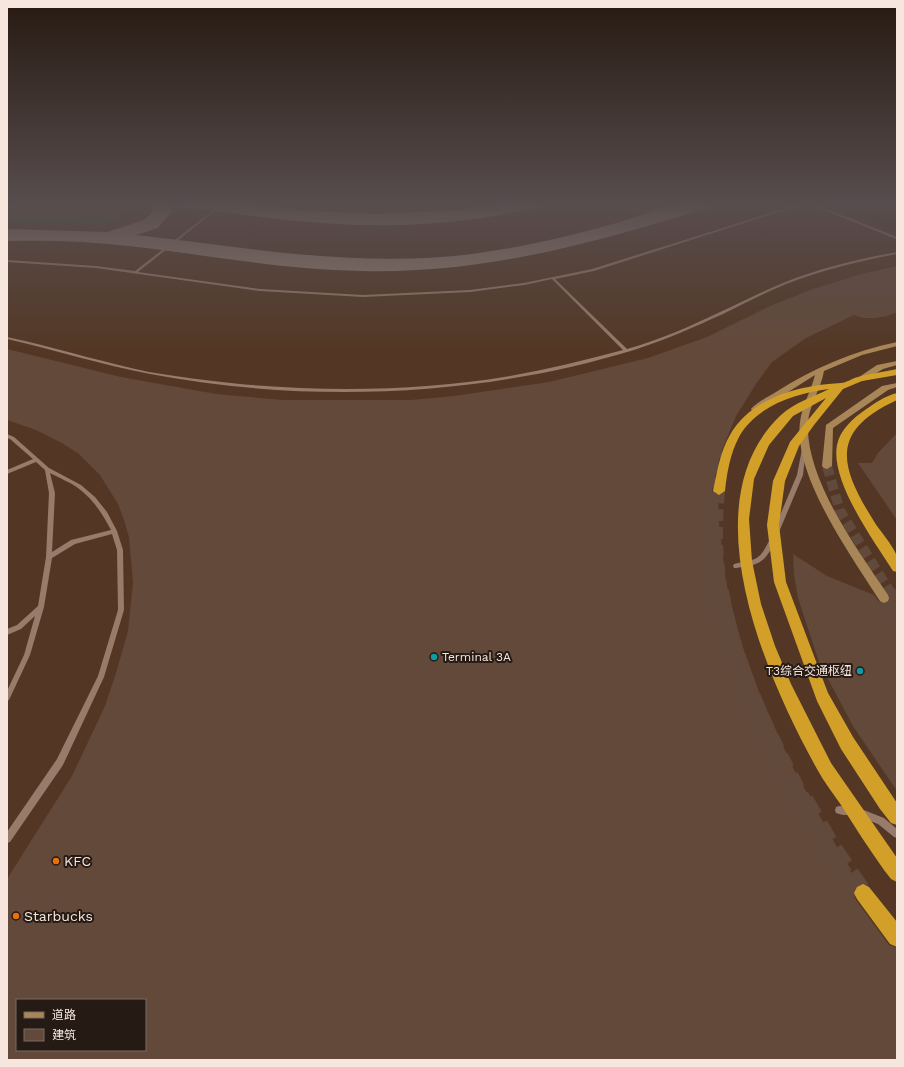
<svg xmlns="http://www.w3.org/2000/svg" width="904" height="1067" viewBox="0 0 904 1067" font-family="'Work Sans','Noto Sans SC',sans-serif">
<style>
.built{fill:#533724;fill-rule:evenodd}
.green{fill:#385233}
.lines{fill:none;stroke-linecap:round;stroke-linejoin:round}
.taxiway{fill:#948073;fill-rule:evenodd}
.building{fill:#63493a;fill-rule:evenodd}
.secondary-tunnel-far2{stroke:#614a3c;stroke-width:10;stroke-dasharray:10 5;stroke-linecap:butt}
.secondary-tunnel-far1{stroke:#614a3c;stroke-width:12;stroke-dasharray:12 6;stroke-linecap:butt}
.secondary-tunnel{stroke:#614a3c;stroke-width:16;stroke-dasharray:16 8;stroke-linecap:butt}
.highway-tunnel-far2{stroke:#614a3c;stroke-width:12;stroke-dasharray:12 6;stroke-linecap:butt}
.highway-tunnel-far1{stroke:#614a3c;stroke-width:14;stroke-dasharray:14 8;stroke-linecap:butt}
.highway-tunnel{stroke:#614a3c;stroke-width:19;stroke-dasharray:19 10;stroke-linecap:butt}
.lane{fill:#977b6b;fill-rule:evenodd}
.secondary{fill:#a98657;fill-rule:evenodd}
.highway{fill:#d2a028;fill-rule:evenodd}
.culture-dot{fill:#0f9aa8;stroke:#251a14;stroke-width:1.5}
.food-dot{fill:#e8710a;stroke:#251a14;stroke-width:1.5}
.labels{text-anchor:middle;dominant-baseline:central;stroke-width:4;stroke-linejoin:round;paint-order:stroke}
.poi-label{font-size:12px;fill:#f6e6dd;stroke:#251a14;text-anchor:start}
.near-poi-label{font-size:14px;fill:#f6e6dd;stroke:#251a14;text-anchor:start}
</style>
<rect width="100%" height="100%" fill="#472f20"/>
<path class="built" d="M7 202H818L897 232V1060H7ZM17 1000H145V1050H17Z"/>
<path class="green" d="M28 212 107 214 119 215 118 220 101 224 14 223 8 219 12 214Z"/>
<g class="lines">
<g class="taxiway">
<path d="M7 202H17L14 206 7 207Z"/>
<path d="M146 202H167L172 211 158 228 136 235C251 248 364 269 479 253 523 247 566 237 609 225 642 216 682 198 717 202L714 206C597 242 486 274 362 271 284 270 207 255 129 246 89 241 48 240 7 241V229L107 232 144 220 154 210Z"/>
<path d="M172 202H228L309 211 379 214 458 210 514 202H545L542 206C466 225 389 229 311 222 267 219 224 211 181 207L175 206Z"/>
</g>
</g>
<g class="building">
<path d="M897 266V312L887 316 875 318H863L854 315 806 338 772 362 756 384 736 416 720 455 712 491 719 496 718 514 726 583 741 642 759 692 792 766 858 885 853 892 856 900 889 945 897 948V1060H7V879L72 776 105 706 116 673 128 631 133 582 129 537 124 520 118 504 100 475 79 454 62 443 36 430 7 420V349L121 377 216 394 283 400H411L454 396 549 382 648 358 707 337 768 307 810 290 861 274ZM17 1000H145V1050H17Z"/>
<path d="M897 433V520L858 463H872L878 453Z"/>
<path d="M793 554 827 576 874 595 879 602 883 604 890 600 897 602V791L853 726 819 662 798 598 794 575Z"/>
</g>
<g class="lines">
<g class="secondary-tunnel-far2">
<path d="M827 466 840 511 890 592"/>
<path d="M713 592C704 540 710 502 723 452"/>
</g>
<g class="secondary-tunnel-far1">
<path d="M713 591C726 666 762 735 799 801"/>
<path d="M889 591 897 604"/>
<path d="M884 598 897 621"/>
</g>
<path class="secondary-tunnel" d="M798 800 829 851 863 901"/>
<path class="highway-tunnel-far2" d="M719 491C716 526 716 558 722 592"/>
<path class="highway-tunnel-far1" d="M722 591C735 666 769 735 805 801"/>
<path class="highway-tunnel" d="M804 800 832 848 863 893"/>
<g class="lane">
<path d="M224 202H226L138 272 260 289 363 295 470 290 524 283 592 269 805 202H809L897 237V239H896L807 203 594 271 555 279 627 349C659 340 689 327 720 312 741 303 761 292 783 283 820 268 858 259 897 252V254C859 261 822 270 786 284 764 293 744 304 723 314 694 327 665 340 634 350 480 397 309 404 150 374 102 365 55 350 7 339V337L25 341C66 351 107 363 149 372 179 377 210 381 240 384 328 392 422 391 510 376 548 369 586 360 623 350L552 279 524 285 470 292 363 297 260 291 96 268 7 262V260L96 266 135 271Z"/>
<path d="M7 434 14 437 49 468 81 485 95 497 107 512 117 531 123 550 124 610 104 677 63 765 10 842 7 843V832L57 759 98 676 118 610 117 550 112 534 75 544 52 558 44 607 30 655 9 700 7 701V691L24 655 35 616 21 629 7 635V629L17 625 38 606 46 557 49 493 45 470 36 462 7 474V470L33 459 10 439 7 438ZM50 473C59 478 70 482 78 488 93 499 102 513 111 530L71 540 52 552 55 493Z"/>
<path d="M804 447 806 449 803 475 779 532 778 534H774L773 532 797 475 802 449Z"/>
<path d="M770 539H774L775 541C765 563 759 565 736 568H734L733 566 734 564C757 558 758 563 770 539Z"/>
<path d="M839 806 850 807 853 808 854 811 853 814C848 816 841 815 836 813L835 810 836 807Z"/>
<path d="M861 809 884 818 897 829V838L894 837 878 824 858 816 857 813 858 810Z"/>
</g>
<g class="secondary">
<path d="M897 342V346L862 355 824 371C821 389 809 405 808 423 805 479 858 550 888 595L889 598 888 601 884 603 880 601C852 557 793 476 800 422 802 406 811 391 815 375L758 411H752L751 409C757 402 768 397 776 392 814 368 853 351 897 342Z"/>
<path d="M897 361V365L883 369 863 381H860L856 379 877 365Z"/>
<path d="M897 383V387L888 390 833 428 832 466 827 469 824 468 822 466 826 425 882 386Z"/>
</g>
<g class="highway">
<path d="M897 369V375L862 381 843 389 814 425 799 446 785 481 779 525 786 582 828 693 853 737 897 803V825L891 823 880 809 841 749 817 701 774 582 767 525 773 481 790 442 826 398 793 416 769 445 754 479 749 519 752 561 761 604 775 646 791 684 831 763 897 858V882L891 879 884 870C869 849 855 827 841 805 833 793 824 782 817 769 767 679 688 502 781 415 794 403 813 397 829 389 796 393 756 406 739 437 730 454 727 473 725 491L719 495 713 491C717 472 720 452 730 435 751 397 801 385 841 383 846 383 853 378 858 377 871 373 884 372 897 369Z"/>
<path d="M897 393V400C828 432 840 467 875 523 881 532 895 548 897 557 898 561 897 568 897 572L893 571C874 541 830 481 837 445 840 430 853 418 865 410 875 403 885 396 897 393Z"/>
<path d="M863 884 869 887 897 922V947L890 944 857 899 854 893 857 887Z"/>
</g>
</g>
<linearGradient id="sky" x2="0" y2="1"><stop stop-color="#271a12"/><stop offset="0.58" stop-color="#584d4e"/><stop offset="1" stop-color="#584d4e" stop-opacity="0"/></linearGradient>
<rect width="904" height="351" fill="url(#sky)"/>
<g class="culture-dot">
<circle cx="434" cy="657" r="4"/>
<circle cx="860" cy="671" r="4"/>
</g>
<g class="food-dot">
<circle cx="56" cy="861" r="4"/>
<circle cx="16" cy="916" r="4"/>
</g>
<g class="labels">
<g class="poi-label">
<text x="442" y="657">Terminal 3A</text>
<text x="852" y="671" text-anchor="end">T3综合交通枢纽</text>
</g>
<g class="near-poi-label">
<text x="64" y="861">KFC</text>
<text x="24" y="916">Starbucks</text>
</g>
</g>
<rect width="904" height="1067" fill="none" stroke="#f6e6dd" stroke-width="16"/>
<rect x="16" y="999" width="130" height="52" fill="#251a14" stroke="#796c64"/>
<rect x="24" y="1012" width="20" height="6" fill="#a98657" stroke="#796c64"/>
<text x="52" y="1019" font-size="12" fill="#f6e6dd">道路</text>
<rect x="24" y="1029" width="20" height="12" fill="#63493a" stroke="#796c64"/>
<text x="52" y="1039" font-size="12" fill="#f6e6dd">建筑</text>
</svg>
